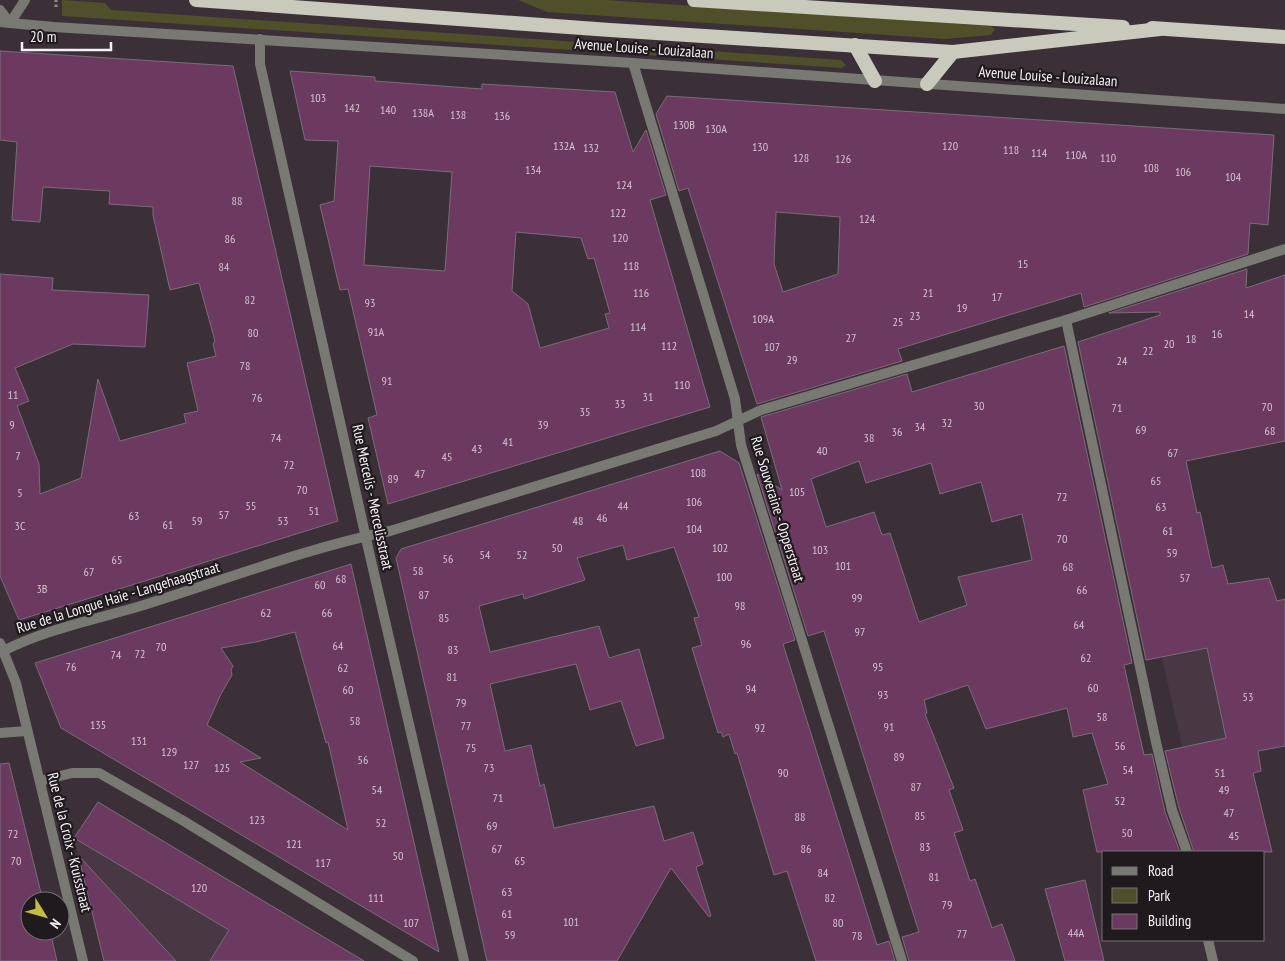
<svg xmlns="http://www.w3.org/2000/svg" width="1285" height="961" viewBox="0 0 1285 961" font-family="'PT Sans Narrow',sans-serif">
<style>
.built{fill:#483844}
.green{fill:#4f4f29}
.building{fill:#6c3a61;stroke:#796d76;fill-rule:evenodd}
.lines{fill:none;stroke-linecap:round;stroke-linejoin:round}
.path{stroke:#938a90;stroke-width:3;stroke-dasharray:2.5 2.5;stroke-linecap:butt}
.minor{stroke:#787973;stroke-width:10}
.tertiary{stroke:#787973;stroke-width:10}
.trunk{stroke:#cacabc;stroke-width:14}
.labels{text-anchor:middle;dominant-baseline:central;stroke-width:4.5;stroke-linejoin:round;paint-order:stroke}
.number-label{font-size:12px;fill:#d4c2d0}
.street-label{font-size:15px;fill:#f7f0f5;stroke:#1f1a1d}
</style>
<rect width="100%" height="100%" fill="#3b3038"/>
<g class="built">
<path d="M1269 578 1277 600 1285 599V746L1187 767 1147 593Z"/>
<path d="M98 802 312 930 366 961H104L74 838Z"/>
</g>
<g class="green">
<path d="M62 0 105 3 111 10 841 60 846 65 842 68 62 16Z"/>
<path d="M518 0H606L991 26 995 29 991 35 945 39 547 12Z"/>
</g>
<g class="building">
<path d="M0 51 233 66 338 521 19 620 0 576V274L53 278 52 290 149 295 145 347 73 344 15 368 29 401 17 406 39 464 40 494 81 478 98 379 120 441 186 423 184 414 198 411 187 363 216 356 213 344 215 341 199 283 170 290 153 215V207L109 204 110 191 43 187 40 222 12 220 17 142 0 140Z"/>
<path d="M290 71 375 77V81L482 89V84L615 92 633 152 646 130 666 195 650 200 710 407 388 504 368 418 377 415 348 289 340 290 320 205 334 201 338 141 305 140ZM370 166 452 172 445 271 364 265ZM516 232 581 238 588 259 594 258 610 313 605 314 609 328 540 348 528 304 512 291Z"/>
<path d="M667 96 1274 135 1268 225 1250 223 1248 254 1084 307 1081 293 986 322 898 349 902 361 757 404 688 188 679 191 656 114ZM776 212 840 217 838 274 783 292 774 264Z"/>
<path d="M1247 269 1246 288 1285 275V441L1186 461 1197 513 1200 512 1212 568 1223 565 1228 584 1269 578 1277 601 1285 599V746L1258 751 1261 771 1253 773 1272 852H1194L1179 808 1165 751 1226 738 1207 648 1146 660 1078 342 1160 315V312L1109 313Z"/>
<path d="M1064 346 1132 663 1124 665 1137 724 1144 755 1152 754 1165 812 1180 852H1097L1083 790 1108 784 1092 733 1073 737 1067 708 986 729 968 685 924 700 927 713 925 714 954 788 949 790 963 830 954 833 970 881 975 879 992 928 1002 924 1015 961H909L902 937 919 932 824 631 808 636 757 474 782 490 761 417 907 374 912 392ZM859 461 866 483 931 463 940 494 981 482 992 522 1022 514 1032 560 958 577 967 605 919 622 890 533 882 535 874 512 826 527 811 479Z"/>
<path d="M720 451 739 463 795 640 783 644 877 945 889 941 895 961H816L787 871 774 875 737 753 735 754 729 734 723 737 721 732 718 733 692 648 702 645 694 618 699 617 674 547 627 560 623 545 577 558 585 580 524 599 523 594 479 606 490 652 599 626 609 658 639 649 664 738 636 746 621 701 590 710 576 664 490 684 505 751 531 745 540 786 544 784 554 828 654 806 664 841 693 832 703 864 696 867 711 916 709 917 671 868 617 961H487L396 558 401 549Z"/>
<path d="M351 564 390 737 439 952 61 728 35 663ZM295 632 326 743 328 742 348 830 240 762 261 758 207 725 221 694 232 675 231 670 233 666 221 648 256 642Z"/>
<path d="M9 763 43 901H30V931H50L57 961H0V764Z"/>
<path d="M98 802 173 847 364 961H210L229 930 74 838Z"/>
<path d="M78 855 176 961H104Z"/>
<path d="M1085 880 1104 961H1065L1045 889Z"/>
</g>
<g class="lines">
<path class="path" d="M56 7V0"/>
<g class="minor">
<path d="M0 10 10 23 54 27 633 63 1285 109"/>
<path d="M260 39V64L370 556 464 961"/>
<path d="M633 63 735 399 741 445 902 961"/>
<path d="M1066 320 1156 742 1172 810 1187 852"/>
<path d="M0 643 16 683 83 961"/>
<path d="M3 651C48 628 99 619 147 604 227 579 307 548 390 531L716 431 761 410 1066 320 1285 249"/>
<path d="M0 733 27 731"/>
<path d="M40 781 72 773H99L182 820 413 961"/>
<path d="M1208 940 1213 961"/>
</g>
<path class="tertiary" d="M0 22 10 23 25 0"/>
<g class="trunk">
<path d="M196 0 610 30 953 52 1160 29"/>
<path d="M694 0 1123 27"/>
<path d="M1152 28 1285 37"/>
<path d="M855 45 875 81"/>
<path d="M927 84 953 52"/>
</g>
</g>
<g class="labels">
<g class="number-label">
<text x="318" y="97">103</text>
<text x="352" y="107">142</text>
<text x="388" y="109">140</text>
<text x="423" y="112">138A</text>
<text x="458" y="114">138</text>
<text x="502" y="115">136</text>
<text x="684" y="124">130B</text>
<text x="716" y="128">130A</text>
<text x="564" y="145">132A</text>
<text x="950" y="145">120</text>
<text x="760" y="146">130</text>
<text x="591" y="147">132</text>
<text x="1011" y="149">118</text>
<text x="1039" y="152">114</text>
<text x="1076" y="154">110A</text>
<text x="801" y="157">128</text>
<text x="1108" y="157">110</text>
<text x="843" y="158">126</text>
<text x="1151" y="167">108</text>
<text x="533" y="169">134</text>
<text x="1183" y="171">106</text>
<text x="1233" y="176">104</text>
<text x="624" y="184">124</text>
<text x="237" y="200">88</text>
<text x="618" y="212">122</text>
<text x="867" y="218">124</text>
<text x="620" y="237">120</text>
<text x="230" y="238">86</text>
<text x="1023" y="263">15</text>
<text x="631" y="265">118</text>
<text x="224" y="266">84</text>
<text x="641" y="292">116</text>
<text x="928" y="292">21</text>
<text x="997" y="296">17</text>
<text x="250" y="299">82</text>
<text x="370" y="302">93</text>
<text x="962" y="307">19</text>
<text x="1249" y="313">14</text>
<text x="915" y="315">23</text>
<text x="763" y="318">109A</text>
<text x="898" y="321">25</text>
<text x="638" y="326">114</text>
<text x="376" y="331">91A</text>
<text x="253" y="332">80</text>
<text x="1217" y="333">16</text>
<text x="851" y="337">27</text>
<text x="1191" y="338">18</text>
<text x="1169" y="343">20</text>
<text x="669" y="345">112</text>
<text x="772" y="346">107</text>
<text x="1148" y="350">22</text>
<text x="792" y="359">29</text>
<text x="1122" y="360">24</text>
<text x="245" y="365">78</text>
<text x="387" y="380">91</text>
<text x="682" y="384">110</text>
<text x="13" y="394">11</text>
<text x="648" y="396">31</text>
<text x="257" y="397">76</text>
<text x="620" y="403">33</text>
<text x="979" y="405">30</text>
<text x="1267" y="406">70</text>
<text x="1117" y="407">71</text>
<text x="585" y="411">35</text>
<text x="947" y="422">32</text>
<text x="12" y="424">9</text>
<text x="543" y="424">39</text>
<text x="920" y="426">34</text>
<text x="1141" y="429">69</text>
<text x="1270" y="430">68</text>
<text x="897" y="431">36</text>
<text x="276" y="437">74</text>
<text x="869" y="437">38</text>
<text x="508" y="441">41</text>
<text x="477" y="448">43</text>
<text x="822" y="450">40</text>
<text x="1173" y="452">67</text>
<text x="18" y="455">7</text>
<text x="447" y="456">45</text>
<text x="289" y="464">72</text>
<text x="698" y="472">108</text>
<text x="420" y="473">47</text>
<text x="393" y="478">89</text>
<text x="1156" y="480">65</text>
<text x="302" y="489">70</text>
<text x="797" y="491">105</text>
<text x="20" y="492">5</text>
<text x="1062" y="496">72</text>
<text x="694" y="501">106</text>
<text x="251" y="505">55</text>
<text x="623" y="505">44</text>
<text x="1161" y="506">63</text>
<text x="314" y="510">51</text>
<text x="224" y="514">57</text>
<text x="134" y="515">63</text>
<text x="602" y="517">46</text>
<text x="197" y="520">59</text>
<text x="283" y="520">53</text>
<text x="578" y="520">48</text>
<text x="168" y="524">61</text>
<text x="20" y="525">3C</text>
<text x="694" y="528">104</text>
<text x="1168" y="530">61</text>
<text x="1062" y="538">70</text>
<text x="557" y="547">50</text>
<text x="720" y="547">102</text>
<text x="820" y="549">103</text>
<text x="1172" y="552">59</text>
<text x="485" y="554">54</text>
<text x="522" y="554">52</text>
<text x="448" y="558">56</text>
<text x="117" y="559">65</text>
<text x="843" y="565">101</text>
<text x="1068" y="566">68</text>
<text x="418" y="570">58</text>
<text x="89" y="571">67</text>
<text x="724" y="576">100</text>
<text x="1185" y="577">57</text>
<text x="341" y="578">68</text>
<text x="320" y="584">60</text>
<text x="42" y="588">3B</text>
<text x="1082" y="589">66</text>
<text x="424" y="594">87</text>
<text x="857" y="597">99</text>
<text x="740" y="605">98</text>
<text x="266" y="612">62</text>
<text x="327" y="612">66</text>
<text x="444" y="617">85</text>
<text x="1079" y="624">64</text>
<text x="860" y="631">97</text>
<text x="746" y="643">96</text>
<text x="338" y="645">64</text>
<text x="161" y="646">70</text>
<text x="453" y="649">83</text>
<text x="140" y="653">72</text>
<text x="116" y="654">74</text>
<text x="1086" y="657">62</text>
<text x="71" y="666">76</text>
<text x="878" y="666">95</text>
<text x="343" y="667">62</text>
<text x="452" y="676">81</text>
<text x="1093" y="687">60</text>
<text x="751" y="688">94</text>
<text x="348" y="689">60</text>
<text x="883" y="694">93</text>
<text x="1248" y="696">53</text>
<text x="461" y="702">79</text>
<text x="1102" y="716">58</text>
<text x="355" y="720">58</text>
<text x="98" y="724">135</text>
<text x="466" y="725">77</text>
<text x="889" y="726">91</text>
<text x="760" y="727">92</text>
<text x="139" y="740">131</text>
<text x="1120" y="745">56</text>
<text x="471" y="747">75</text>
<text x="169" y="751">129</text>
<text x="899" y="756">89</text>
<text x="363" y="759">56</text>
<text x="191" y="764">127</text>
<text x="222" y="767">125</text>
<text x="489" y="767">73</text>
<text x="1128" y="769">54</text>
<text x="783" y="772">90</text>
<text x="1220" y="772">51</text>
<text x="916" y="786">87</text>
<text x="377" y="789">54</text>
<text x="1224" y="789">49</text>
<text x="498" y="797">71</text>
<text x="1120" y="800">52</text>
<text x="1229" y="812">47</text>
<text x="920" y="815">85</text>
<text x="800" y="816">88</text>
<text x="257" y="819">123</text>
<text x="381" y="822">52</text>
<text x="492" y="825">69</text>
<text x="1127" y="832">50</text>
<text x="13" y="833">72</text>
<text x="1234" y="835">45</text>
<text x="294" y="843">121</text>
<text x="925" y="846">83</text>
<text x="497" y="848">67</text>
<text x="806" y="848">86</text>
<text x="398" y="855">50</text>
<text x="16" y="860">70</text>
<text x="520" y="860">65</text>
<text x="323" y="862">117</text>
<text x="823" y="872">84</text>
<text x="934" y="876">81</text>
<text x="199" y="887">120</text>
<text x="507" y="891">63</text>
<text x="376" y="897">111</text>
<text x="830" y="897">82</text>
<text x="947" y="904">79</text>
<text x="507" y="913">61</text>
<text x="571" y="921">101</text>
<text x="411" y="922">107</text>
<text x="838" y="922">80</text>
<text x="1076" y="932">44A</text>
<text x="962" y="933">77</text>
<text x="510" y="934">59</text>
<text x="857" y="935">78</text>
</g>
<g class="street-label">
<text transform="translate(644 48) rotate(4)">Avenue Louise - Louizalaan</text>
<text transform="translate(1048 76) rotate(4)">Avenue Louise - Louizalaan</text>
<text transform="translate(373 497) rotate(78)">Rue Mercelis - Mercelisstraat</text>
<text transform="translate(778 509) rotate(73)">Rue Souveraine - Opperstraat</text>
<text transform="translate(118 597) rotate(-17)">Rue de la Longue Haie - Langehaagstraat</text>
<text transform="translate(70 842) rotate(76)">Rue de la Croix - Kruisstraat</text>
</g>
</g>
<rect x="1102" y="851" width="162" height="90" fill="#1f1a1d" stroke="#757073"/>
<rect x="1112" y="867" width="25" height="8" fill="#787973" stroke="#757073"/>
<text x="1148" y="876" font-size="15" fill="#f7f0f5">Road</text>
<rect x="1112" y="888" width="25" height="15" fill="#4f4f29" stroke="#757073"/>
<text x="1148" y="901" font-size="15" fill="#f7f0f5">Park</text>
<rect x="1112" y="914" width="25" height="15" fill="#6c3a61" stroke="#757073"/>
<text x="1148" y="926" font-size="15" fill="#f7f0f5">Building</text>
<g transform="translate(45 916) rotate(127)"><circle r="24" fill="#1f1a1d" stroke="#757073"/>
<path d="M0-4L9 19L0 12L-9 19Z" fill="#bfbe41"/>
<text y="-8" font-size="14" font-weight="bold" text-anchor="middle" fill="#f7f0f5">N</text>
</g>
<path d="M22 42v8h89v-8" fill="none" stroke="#f7f0f5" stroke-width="2.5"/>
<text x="30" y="42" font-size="15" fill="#f7f0f5" stroke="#1f1a1d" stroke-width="4" paint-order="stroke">20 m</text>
</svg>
